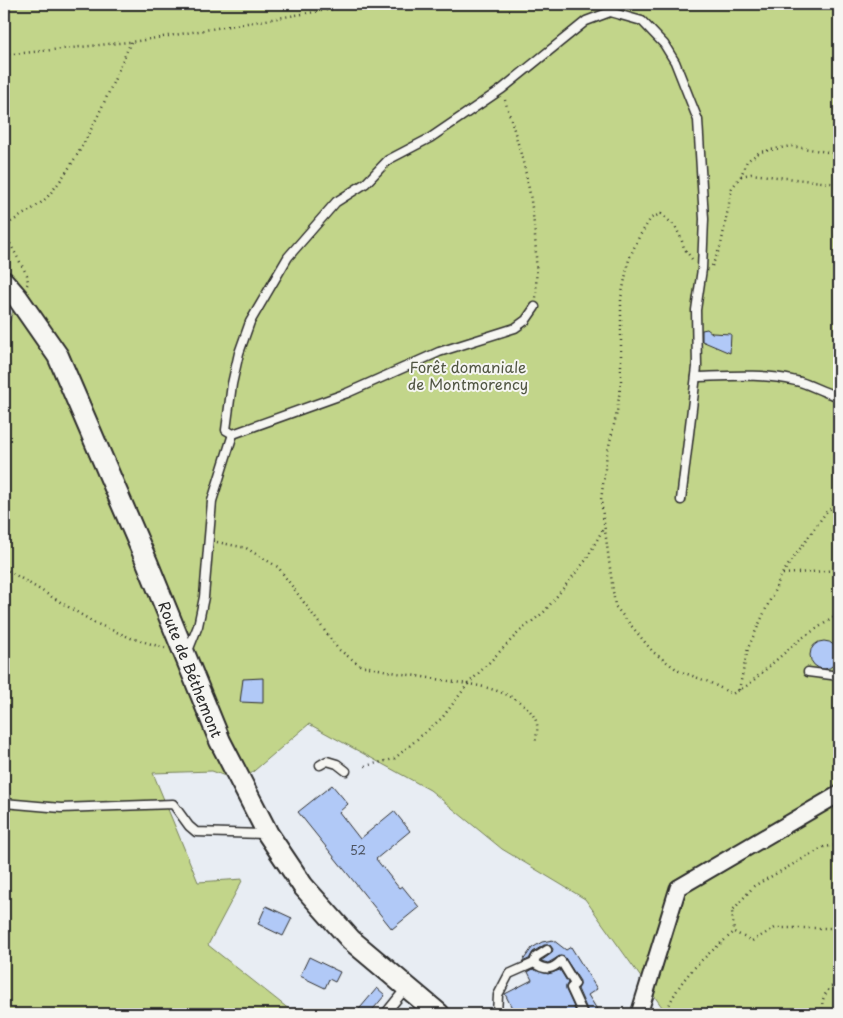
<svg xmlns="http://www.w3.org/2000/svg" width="843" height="1018" viewBox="0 0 843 1018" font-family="'Playpen Sans',sans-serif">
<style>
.green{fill:#c2d58a;stroke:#76805a}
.building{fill:#b1c9f7;stroke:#2b2b2b}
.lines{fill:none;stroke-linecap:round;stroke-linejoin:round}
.lane-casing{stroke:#2b2b2b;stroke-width:11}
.street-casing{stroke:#2b2b2b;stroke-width:19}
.secondary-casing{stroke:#2b2b2b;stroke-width:24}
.path{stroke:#2b2b2b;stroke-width:2.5;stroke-dasharray:1 4;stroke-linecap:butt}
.lane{stroke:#f6f6f2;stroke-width:8}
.street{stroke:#f6f6f2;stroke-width:15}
.secondary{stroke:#f6f6f2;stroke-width:20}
.labels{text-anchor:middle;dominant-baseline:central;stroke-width:4;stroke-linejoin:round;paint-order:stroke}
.number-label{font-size:12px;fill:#4c525e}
.park-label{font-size:15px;fill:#515643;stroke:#f6f6f2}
.street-label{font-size:15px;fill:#2b2b2b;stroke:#f6f6f2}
</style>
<rect width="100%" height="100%" fill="#e8edf3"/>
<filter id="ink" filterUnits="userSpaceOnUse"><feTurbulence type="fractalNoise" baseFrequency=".02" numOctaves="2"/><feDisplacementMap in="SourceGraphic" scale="10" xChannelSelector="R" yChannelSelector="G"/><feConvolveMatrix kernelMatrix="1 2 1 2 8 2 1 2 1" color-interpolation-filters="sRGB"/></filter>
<g filter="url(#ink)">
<path class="green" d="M4 4H839V1014H667L585 899 502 849 430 790 309 724 241 782 212 771 153 773 198 882 243 879 208 945 295 1014H4V341L17 297 4 283Z"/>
<g class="building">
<path d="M707 329 712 333 731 334 730 353 702 341V330Z"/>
<circle cx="824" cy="655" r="14"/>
<path d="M263 678V703L240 702 243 679Z"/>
<path d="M332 785 348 804 339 812 360 839 394 811 410 831 376 859 399 888 402 886 419 907 392 929 298 812Z"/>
<path d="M266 906 292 918 283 936 258 924Z"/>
<path d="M553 940 566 950 571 947 597 989 588 995 600 1014H589L578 989 580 985V981L565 958 560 956 548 963 541 961 552 953 553 949 550 945H544L533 952 529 959 522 962 532 948 542 942Z"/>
<path d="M309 957 340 972 335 982 329 979 325 988 300 976Z"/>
<path d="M533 969 548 974 560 970 568 983 566 986V990L577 1014H569L568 1011 546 1014H515L505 994 532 980 528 972Z"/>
<path d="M377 988 385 995 369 1014H355Z"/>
</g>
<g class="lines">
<g class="lane-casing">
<g id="lane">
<path d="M535 307 526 320 515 328 439 352 347 393 233 434 226 430 232 384 239 353 250 322 288 257 336 202 366 183 388 160 430 138 502 89 586 21 610 12 642 21 664 44 675 62 698 120 704 219 702 269 696 310 697 367 681 500"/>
<path d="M696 377C729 376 763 373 796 381 809 383 830 397 839 395"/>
<path d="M188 651 198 626 204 597 212 501 233 434"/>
<path d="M808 672 839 676"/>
<path d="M320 765 327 761 337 764 346 771"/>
<path d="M4 803 61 808 173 804 189 826 196 832 266 834"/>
<path d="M534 963 536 957 547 950"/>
<path d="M385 1014 406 988"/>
<path d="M497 1014 498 995 509 974 534 963C545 971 552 970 561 961L575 984 571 988 583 1014"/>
</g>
</g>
<g class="street-casing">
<path id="street" d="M639 1014 678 888 839 794"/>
</g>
<g class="secondary-casing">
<path id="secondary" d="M4 282 17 297 58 356 147 562 220 741 268 834 303 886 351 940 439 1014"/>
</g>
<g class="path">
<path d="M4 55 138 41 363 4"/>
<path d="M505 100C515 133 526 167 531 201 536 233 537 266 536 298"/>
<path d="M741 176 751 174 839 184"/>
<path d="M692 259 684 248 681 238 675 226 661 214 651 218 639 237 629 259 621 298V381L617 412 607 454 601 500 615 606 653 652 679 671 709 682 732 694 748 685 799 640 839 614"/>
<path d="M712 266 721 245 732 188 741 176 747 161 760 152 791 146 839 154"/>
<path d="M27 285 28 283 27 275 7 238 8 224C21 215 39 207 49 195 86 151 108 93 131 42"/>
<path d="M217 542 246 548 278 567 338 649 360 665 397 673 468 684 520 631 544 612 586 560 603 529"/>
<path d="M4 568 95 623 131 638 165 648"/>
<path d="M783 574 839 570"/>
<path d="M739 690 748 648 782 574 827 511 839 503"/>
<path d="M365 766 394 759 442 718 468 684C490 687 530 698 537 724 538 730 536 737 535 744"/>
<path d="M839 845 824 847 754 886 732 911 734 932 752 941 775 928H834L839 930"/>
<path d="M666 1014C678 977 706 956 734 932"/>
<path d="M823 1014C820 997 826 991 839 980"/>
</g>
<use href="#lane" class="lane"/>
<use href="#street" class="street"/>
<use href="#secondary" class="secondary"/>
</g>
</g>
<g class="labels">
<g class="number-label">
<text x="358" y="850">52</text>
</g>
<g class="park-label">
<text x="468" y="366">Forêt domaniale<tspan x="468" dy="17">de Montmorency</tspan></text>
</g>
<g class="street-label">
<text transform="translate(191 669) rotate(68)">Route de Béthemont</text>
</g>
</g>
<rect width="843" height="1018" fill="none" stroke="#f6f6f2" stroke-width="20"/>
<rect x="10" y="10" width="823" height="998" fill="none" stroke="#2b2b2b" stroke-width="2" filter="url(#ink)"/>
</svg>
